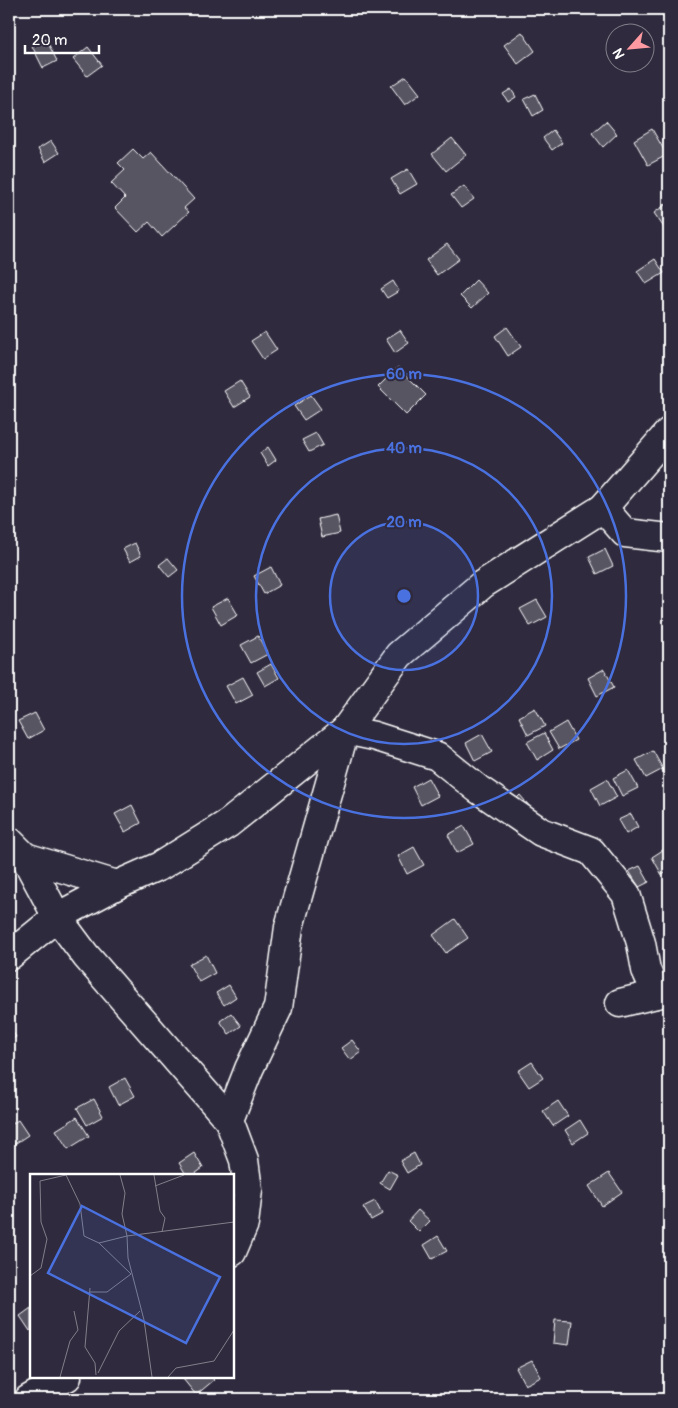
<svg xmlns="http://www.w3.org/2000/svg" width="678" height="1408" viewBox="0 0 678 1408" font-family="Pangolin,sans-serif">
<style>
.building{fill:#595564;stroke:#fff}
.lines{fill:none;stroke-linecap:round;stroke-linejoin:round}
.street-casing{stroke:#fff;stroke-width:31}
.street{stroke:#2f2a3d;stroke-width:28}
.ring{fill:none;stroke:#4a71e0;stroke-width:2.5}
.inset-road{fill:none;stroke:#827f8b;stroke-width:1}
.view{fill:#4a71e0;fill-opacity:0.15;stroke:#4a71e0;stroke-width:2.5}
.inset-edge{fill:none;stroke:#fff;stroke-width:2.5}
.centre{fill:#4a71e0;stroke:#2f2a3d;stroke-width:2.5}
.ring-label{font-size:15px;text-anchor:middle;font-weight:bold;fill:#4a71e0;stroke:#2f2a3d;stroke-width:4;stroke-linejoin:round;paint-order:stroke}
</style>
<rect width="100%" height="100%" fill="#2f2a3d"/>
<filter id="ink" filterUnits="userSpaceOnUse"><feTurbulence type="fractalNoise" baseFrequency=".02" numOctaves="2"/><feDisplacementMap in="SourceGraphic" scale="10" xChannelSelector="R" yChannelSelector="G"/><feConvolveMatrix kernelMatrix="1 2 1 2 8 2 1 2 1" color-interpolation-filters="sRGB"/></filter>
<g filter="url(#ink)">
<g class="building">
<path d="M522 32 535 51 518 64 504 45Z"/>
<path d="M46 39 57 61 43 68 32 46Z"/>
<path d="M88 47 102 65 87 76 73 59Z"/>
<path d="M406 76 420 94 405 105 391 86Z"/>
<path d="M511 89 516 97 508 102 503 94Z"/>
<path d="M535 94 543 110 533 116 524 99Z"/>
<path d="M606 121 617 134 603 147 592 133Z"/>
<path d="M652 129 667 155 648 165 634 140Z"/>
<path d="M553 130 562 143 552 150 543 138Z"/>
<path d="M452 138 466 155 446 171 432 154Z"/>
<path d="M51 141 59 153 45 162 38 149Z"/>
<path d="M133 149 143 159 151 152 194 199 184 208 189 212 162 237 149 222 138 232 115 208 125 198 111 183 125 170 118 163Z"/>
<path d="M408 169 417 184 400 194 391 179Z"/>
<path d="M464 186 474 199 461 208 451 195Z"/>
<path d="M669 202V231L667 232 654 213Z"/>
<path d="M447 244 459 259 437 275 426 260Z"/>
<path d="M655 259 664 273 646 284 637 271Z"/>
<path d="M476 280 488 293 472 308 460 296Z"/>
<path d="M393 281 399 291 387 298 381 289Z"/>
<path d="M507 327 521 347 508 356 495 336Z"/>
<path d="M400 330 409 343 395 353 386 339Z"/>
<path d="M265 332 277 350 263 359 251 341Z"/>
<path d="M398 367 426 395 406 415 378 387Z"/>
<path d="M240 381 250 397 234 407 224 391Z"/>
<path d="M311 395 321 409 304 420 294 406Z"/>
<path d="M316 433 323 445 309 452 302 440Z"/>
<path d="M268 447 276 460 268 466 260 453Z"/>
<path d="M336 515 340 533 322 537 318 519Z"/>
<path d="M135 543 141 556 130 562 123 549Z"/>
<path d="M605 549 613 566 597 574 589 557Z"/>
<path d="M168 558 178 570 169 577 159 565Z"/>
<path d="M271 567 280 585 264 594 254 576Z"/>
<path d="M228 598 238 615 221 625 211 607Z"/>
<path d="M537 600 547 617 530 626 520 609Z"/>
<path d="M258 636 268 654 251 663 241 645Z"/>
<path d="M271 664 279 678 265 686 257 672Z"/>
<path d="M604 669 614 687 597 696 588 678Z"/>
<path d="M243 677 253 695 236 704 226 686Z"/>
<path d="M535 708 545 726 528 735 519 717Z"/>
<path d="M35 713 44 730 28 739 18 721Z"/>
<path d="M566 722 576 740 559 749 549 732Z"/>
<path d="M544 733 553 750 537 760 527 742Z"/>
<path d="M482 734 492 752 475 761 466 743Z"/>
<path d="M653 751 663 769 646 778 636 760Z"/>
<path d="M628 770 638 788 622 796 613 778Z"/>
<path d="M428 778 438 796 421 805 412 787Z"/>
<path d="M607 779 617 797 600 806 591 788Z"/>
<path d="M520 795 531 808 523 815 512 803Z"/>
<path d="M132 805 141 823 125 832 115 814Z"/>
<path d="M631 814 638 827 626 834 618 820Z"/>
<path d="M464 826 474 844 457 853 448 835Z"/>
<path d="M414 847 424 865 407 874 398 856Z"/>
<path d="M666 848 669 853V871L662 875 652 857Z"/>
<path d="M640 866 649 882 639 887 629 871Z"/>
<path d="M455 919 468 938 446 953 433 935Z"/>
<path d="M206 955 215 973 199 982 189 964Z"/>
<path d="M229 985 236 997 224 1005 216 993Z"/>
<path d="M231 1013 241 1026 229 1034 220 1021Z"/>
<path d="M9 1026 16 1037 9 1041Z"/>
<path d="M352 1040 361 1052 350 1060 341 1048Z"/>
<path d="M532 1062 543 1078 529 1087 518 1071Z"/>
<path d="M125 1078 135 1096 118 1105 109 1087Z"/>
<path d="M94 1099 103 1116 87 1125 77 1108Z"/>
<path d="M558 1101 568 1116 553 1126 543 1111Z"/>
<path d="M77 1117 89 1136 68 1149 56 1130Z"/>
<path d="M18 1120 28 1135 13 1145 9 1139V1126Z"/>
<path d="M580 1120 588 1133 573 1143 565 1130Z"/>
<path d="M194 1153 203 1168 192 1176H187L179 1163Z"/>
<path d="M414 1153 420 1165 407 1173 400 1161Z"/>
<path d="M388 1170 398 1175 390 1189 380 1183Z"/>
<path d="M609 1173 622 1192 602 1206 589 1186Z"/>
<path d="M375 1201 382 1214 371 1220 363 1207Z"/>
<path d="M418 1210 430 1221 419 1232 408 1221Z"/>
<path d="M438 1236 447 1251 432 1259 424 1245Z"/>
<path d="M31 1308V1330L30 1331 20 1316Z"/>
<path d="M555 1320 572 1321 569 1345 553 1343Z"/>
<path d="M669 1332V1349L663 1336Z"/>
<path d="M532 1360 541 1377 525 1385 516 1368Z"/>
<path d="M187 1377H211L214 1380 196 1395 183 1379Z"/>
</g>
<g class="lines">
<g class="street-casing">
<g id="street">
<path d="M603 508 625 533 669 538"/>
<path d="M9 841 25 857 57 917 117 885 160 866 229 823 345 730 399 655 483 584 603 508 669 432"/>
<path d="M25 857 117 885"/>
<path d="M9 956 57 917 86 956 229 1120"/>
<path d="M620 1003 669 991"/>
<path d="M232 1252 244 1224 248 1190 244 1160 229 1120 249 1069 278 1008 289 927 345 730 374 736 437 756 478 789 541 832 591 851 626 894 641 943 646 970 657 994"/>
<path d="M29 1399 67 1377"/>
</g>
</g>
<use href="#street" class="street"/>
</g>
</g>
<circle cx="404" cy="596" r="74" fill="#4a71e0" fill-opacity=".12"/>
<g class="ring">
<circle cx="404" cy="596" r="74"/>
<circle cx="404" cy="596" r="148"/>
<circle cx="404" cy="596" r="222"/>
</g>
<g transform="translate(30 1174)">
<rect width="204" height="204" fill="#2f2a3d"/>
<path class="inset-road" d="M124 1 130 37 135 44 132 58M125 12 154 1M69 69 97 62 92 40 95 19 90 1M0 102 11 94 17 65 11 48 10 7 36 1 50 30 54 62 69 69 101 100 77 118H60M60 114 55 173 65 189 66 201M68 199 89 157 110 137M30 203 40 167 48 156 44 137M122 203 114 146 98 84 97 62 204 48M138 203 146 194 184 187 204 156"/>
<path class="view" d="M52 32 190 103 156 169 18 99Z"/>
<rect width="204" height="204" class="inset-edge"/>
</g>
<circle cx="404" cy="596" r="8" class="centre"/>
<g class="ring-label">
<text x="404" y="379">60 m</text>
<text x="404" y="453">40 m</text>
<text x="404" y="527">20 m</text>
</g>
<rect width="678" height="1408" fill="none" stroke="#2f2a3d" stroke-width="30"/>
<rect x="15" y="15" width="648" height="1378" fill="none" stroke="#fff" stroke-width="2" filter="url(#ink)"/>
<g transform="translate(630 48) rotate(243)"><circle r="24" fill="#2f2a3d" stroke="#827f8b"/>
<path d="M0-4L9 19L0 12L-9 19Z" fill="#ff9aa2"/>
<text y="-8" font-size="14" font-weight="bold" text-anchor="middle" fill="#ffffff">N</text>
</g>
<path d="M25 45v8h74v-8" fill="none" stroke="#ffffff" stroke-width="2.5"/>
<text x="32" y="45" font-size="15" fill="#ffffff" stroke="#2f2a3d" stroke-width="4" paint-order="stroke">20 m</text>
</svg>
